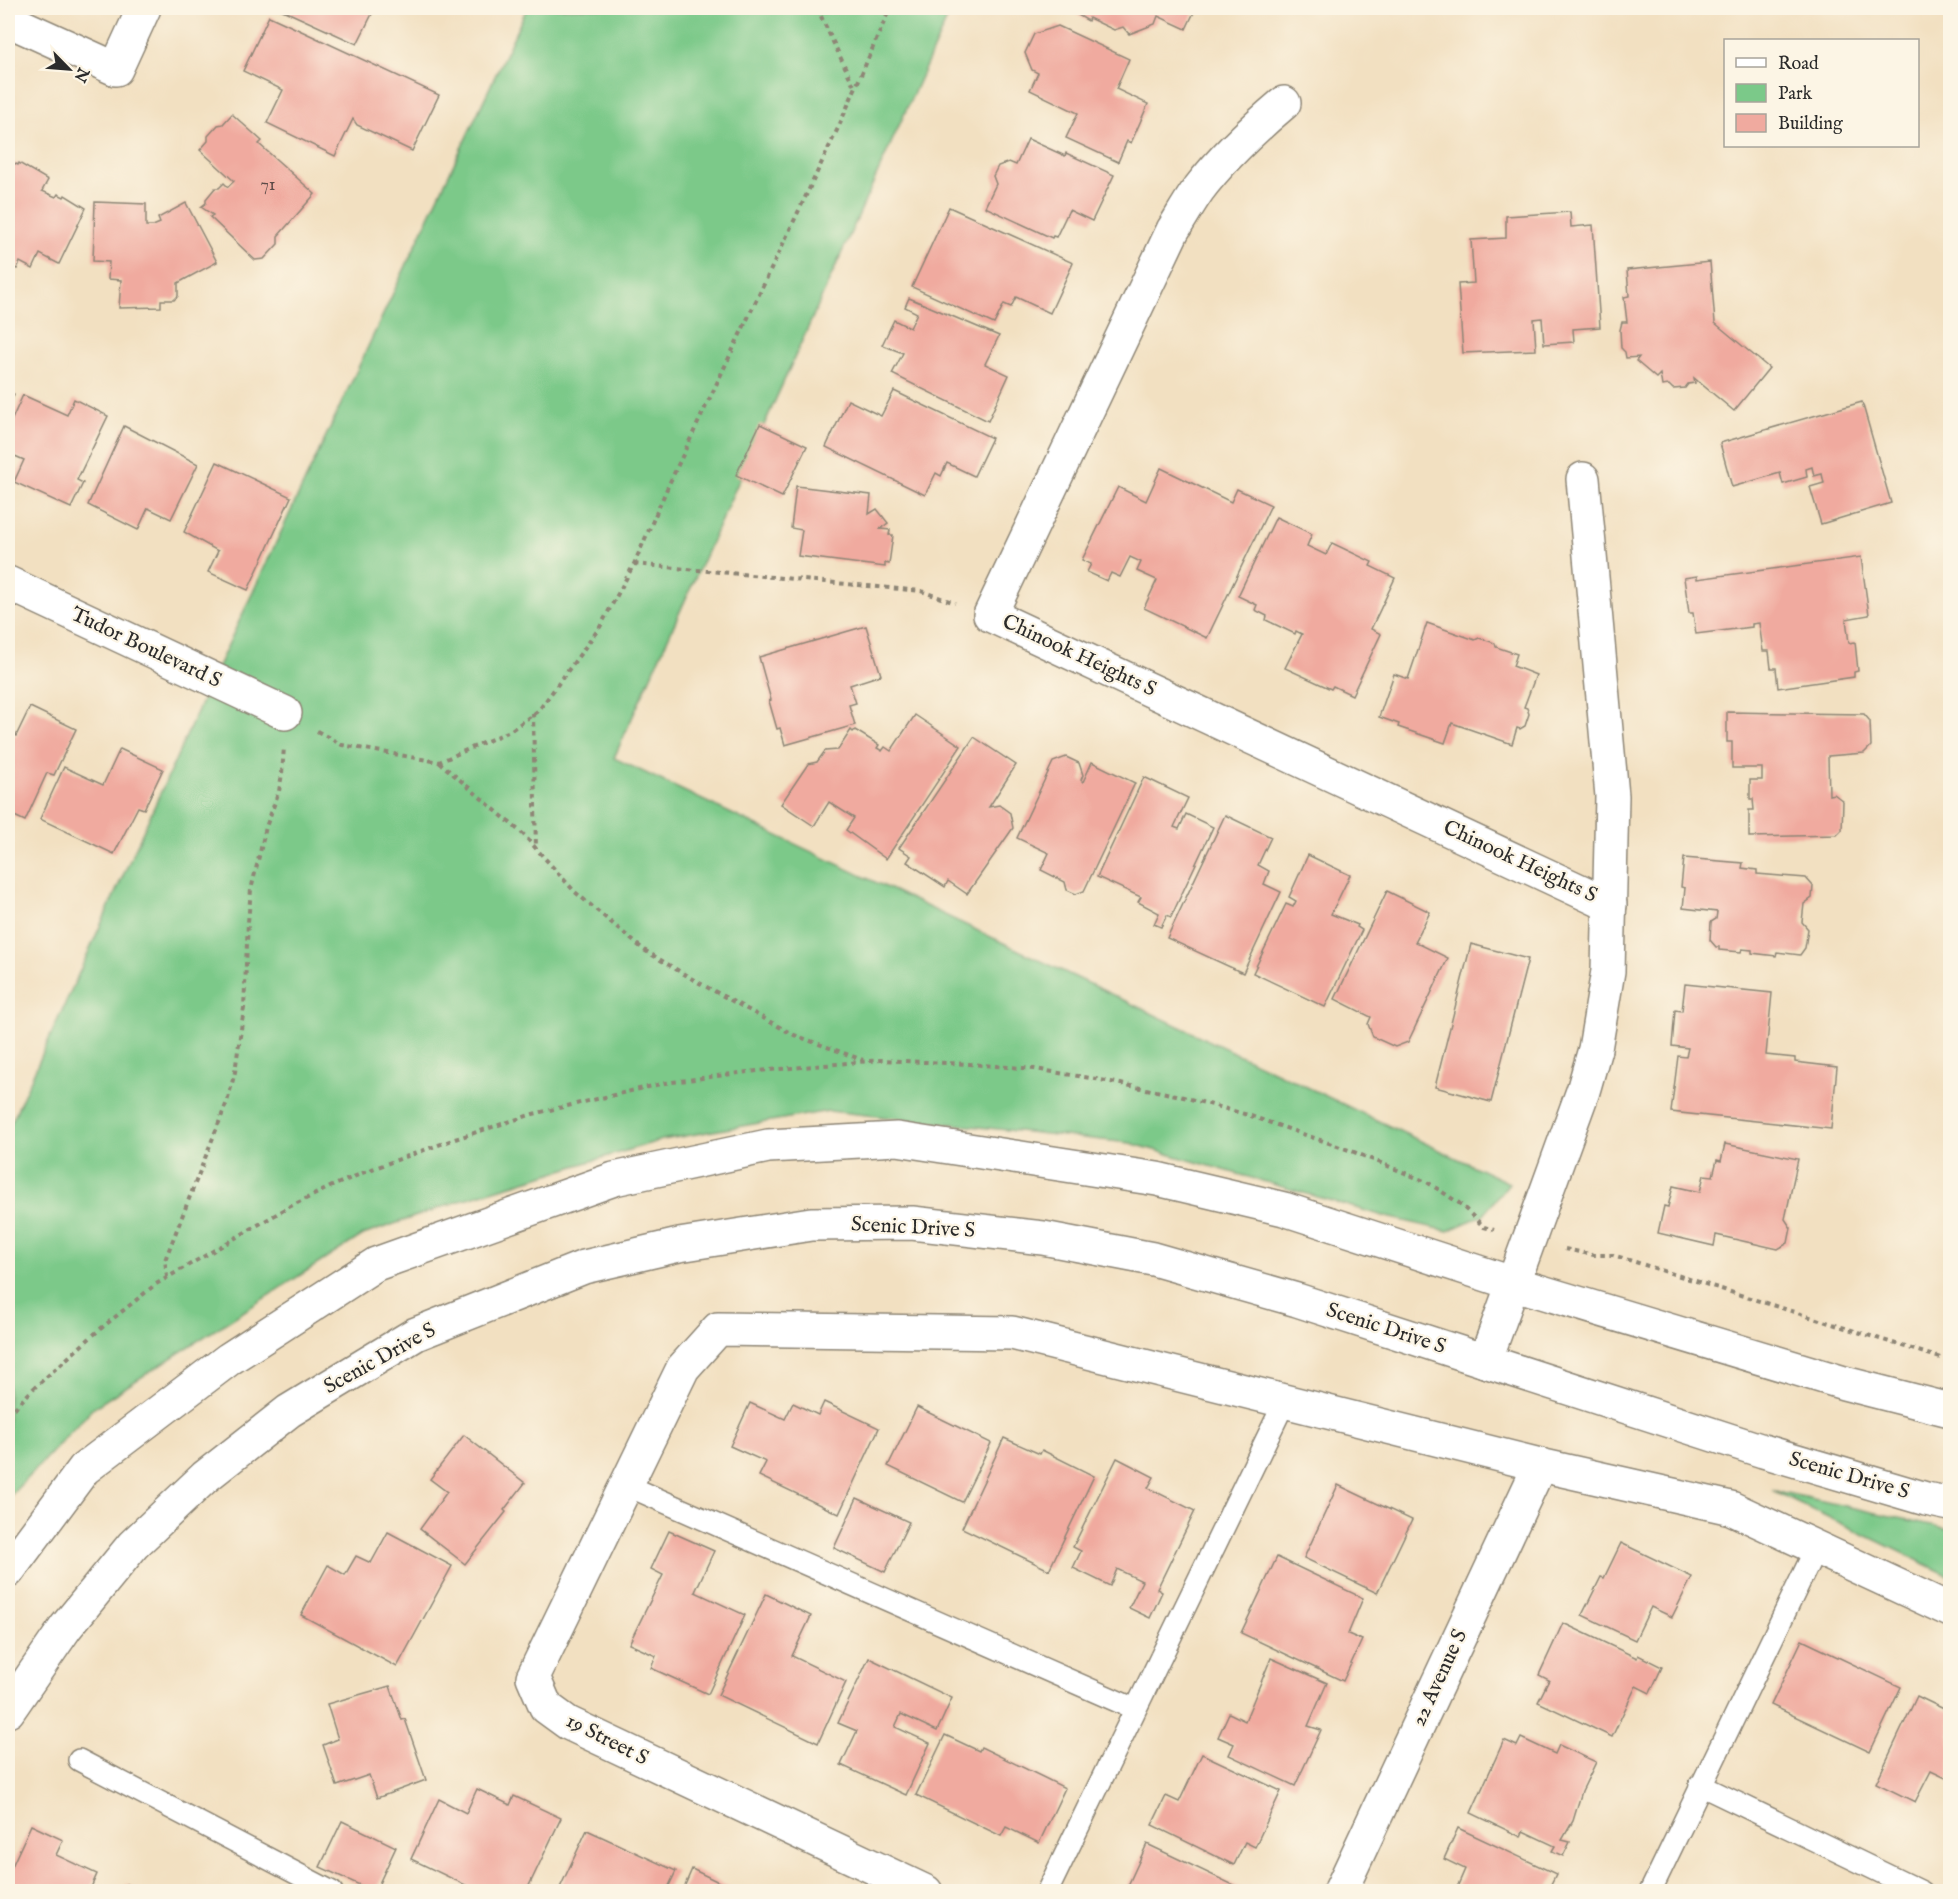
<svg xmlns="http://www.w3.org/2000/svg" width="1958" height="1899" viewBox="0 0 1958 1899" font-family="'IM FELL English',serif">
<style>
.green{fill:#7bc989;stroke:#537a5a;stroke-width:1.5}
.building{fill:#f0aa9f}
.lines{fill:none;stroke-linecap:round;stroke-linejoin:round}
.lane-casing{stroke:#8e8676;stroke-width:24}
.street-casing{stroke:#8e8676;stroke-width:36}
.primary-casing{stroke:#8e8676;stroke-width:36}
.path{stroke:#8e8676;stroke-width:4;stroke-dasharray:4.5 4.5;stroke-linecap:butt}
.lane{stroke:#fff;stroke-width:21}
.street{stroke:#fff;stroke-width:33}
.primary{stroke:#fff;stroke-width:33}
.labels{text-anchor:middle;dominant-baseline:central;stroke-width:4.5;stroke-linejoin:round;paint-order:stroke}
.number-label{font-size:18px;fill:#5c4b48}
.street-label{font-size:21px;fill:#2b2b2b;stroke:#fcf5e5}
</style>
<rect width="100%" height="100%" fill="#fcf5e5"/>
<filter id="ink" filterUnits="userSpaceOnUse"><feTurbulence type="fractalNoise" baseFrequency=".0167" numOctaves="2"/><feDisplacementMap in="SourceGraphic" scale="12" xChannelSelector="R" yChannelSelector="G"/><feConvolveMatrix kernelMatrix="1 2 1 2 8 2 1 2 1" color-interpolation-filters="sRGB"/></filter>
<filter id="wash" filterUnits="userSpaceOnUse"><feTurbulence type="fractalNoise" baseFrequency=".008" numOctaves="4" result="noise"/><feDisplacementMap in="SourceGraphic" scale="24" xChannelSelector="R" yChannelSelector="G"/><feGaussianBlur stdDeviation="1.35" result="paint"/><feColorMatrix in="noise" values="0 0 0 0 0 0 0 0 0 0 0 0 0 0 0 0 0 1.4 0 .05"/><feComposite in="paint" operator="in"/></filter>
<g filter="url(#wash)">
<rect width="100%" height="100%" fill="#f2e0c1"/>
<g class="green">
<path d="M527 8H952L614 758 1509 1183 1483 1215 1448 1231 1387 1217 1130 1143 829 1111 662 1140 468 1198 363 1235 93 1408 8 1498V1130L212 679Z"/>
<path d="M1772 1490 1950 1529V1576Z"/>
</g>
<g id="blocks">
<g class="building">
<path d="M278 8H375L357 44Z"/>
<path d="M1066 8H1196L1186 29 1158 16 1155 24 1129 34 1123 27 1114 30 1089 18 1088 21Z"/>
<path d="M269 16 439 95 412 151 357 125 353 119 335 156 267 123 283 90 243 71Z"/>
<path d="M1058 26 1129 59 1116 89 1148 104 1131 143 1127 141 1118 162 1066 138 1078 113 1030 90 1038 73 1032 70 1025 53 1034 34Z"/>
<path d="M232 114 262 141 259 144 315 194 278 236V244L264 259 255 260 210 217 213 215 201 207 206 203V199L215 188H219L224 183 228 187 234 181 200 150 208 141V136L218 125 223 124Z"/>
<path d="M1028 139 1065 156 1066 153 1114 175 1092 221 1069 210 1056 237 1053 236 1052 238 985 207 996 184 993 176 998 166 1009 162 1016 165Z"/>
<path d="M8 160 18 165 19 163 48 180 42 191 56 197 58 194 64 197 65 195 86 208 59 264 40 254 33 269 20 262 17 269 8 265Z"/>
<path d="M95 202 146 204V226H153L160 223 158 218 186 203 217 262 178 283V296L174 300H161V307L119 308 121 280 108 279 109 262 93 261Z"/>
<path d="M949 207 1073 263 1050 313 1016 297 1011 307 1004 304 994 324 912 287Z"/>
<path d="M1570 212 1571 227 1593 225 1600 327 1573 329 1574 342 1544 344 1542 318 1534 319 1536 350 1463 353 1458 284 1474 283 1471 240 1506 238V216Z"/>
<path d="M1710 262 1715 323 1769 368 1734 411 1694 378 1695 383 1688 384 1685 388 1673 389 1669 385 1662 386 1660 374 1656 378 1636 361 1639 357 1626 358 1625 352 1621 348 1620 330 1622 322H1627L1624 297 1629 296 1627 270Z"/>
<path d="M909 298 999 336 985 364 1009 375 988 421 892 374 903 353 882 345 894 320 910 328 917 313 905 307Z"/>
<path d="M8 391 14 394 8 409Z"/>
<path d="M894 391 992 438 974 476 947 463 941 476 936 473 925 495 826 447 848 400 881 416Z"/>
<path d="M23 395 67 415 74 399 108 416 77 480 83 483 71 508 14 482 24 460 8 453V428Z"/>
<path d="M1862 402 1891 503 1821 524 1810 487 1824 483 1822 474 1814 476 1812 467 1806 469 1807 477 1783 484 1780 473 1732 487 1720 443Z"/>
<path d="M760 424 807 446 782 497 736 475Z"/>
<path d="M124 426 198 464 171 519 148 508 138 530 88 505Z"/>
<path d="M217 462 291 497 248 590 208 572 218 551 184 532Z"/>
<path d="M1161 468 1231 502 1237 489 1271 505 1207 638 1144 608 1157 580 1137 571 1141 562 1130 557 1120 577 1111 573 1107 581 1087 572 1091 564 1082 560 1118 487 1146 501Z"/>
<path d="M796 486 871 495 869 514 877 509 888 523 880 529 890 530 889 535H893L889 564 885 563V567L798 556 802 530 791 528Z"/>
<path d="M1276 517 1312 534 1307 546 1326 555 1332 543 1372 562 1370 566 1395 578 1371 629 1381 634 1352 695 1333 686 1331 689 1285 668 1302 634 1296 631 1295 634 1266 620 1267 616 1255 610 1257 605 1238 596Z"/>
<path d="M1861 557 1869 615 1846 619 1849 643 1855 642 1858 671 1854 672V677L1778 688 1776 668H1771L1769 651H1763L1759 623 1752 624V627L1696 634 1693 613H1689L1684 578 1697 576V579Z"/>
<path d="M1427 623 1475 640 1479 638 1495 643 1496 647 1517 654 1513 666 1536 675 1524 707 1527 708 1529 714 1525 726 1520 729 1517 728 1512 744 1452 723 1445 743 1398 727 1399 724 1379 717 1394 674 1408 679Z"/>
<path d="M866 626 881 675 850 685 856 703 849 705 855 725 785 745 780 728 777 729 769 701 771 700 759 657Z"/>
<path d="M30 707 76 729 54 775 47 773 25 821 8 813V732L16 736Z"/>
<path d="M1727 712 1864 714 1870 721 1871 746 1864 753 1828 756 1829 795 1834 794 1843 801 1842 830 1837 835 1749 837V810H1754L1753 799H1750V780H1762V768H1732V742H1727Z"/>
<path d="M915 715 961 746 886 859 846 830 854 818 829 802 814 826 781 804 808 764 817 762 825 751 838 750 851 730 853 732 855 730 879 745 877 748 882 751 885 747 891 751Z"/>
<path d="M974 737 1016 765 989 807 999 805 1010 813 1013 828 967 894 948 881 945 887 907 862 911 856 899 848Z"/>
<path d="M120 749 163 769 144 809 138 807 114 854 40 819 64 767 103 785Z"/>
<path d="M1066 757 1079 763 1083 775 1081 780 1083 782 1092 762 1135 783 1084 891 1076 894 1067 890 1065 882 1041 870 1049 853 1017 838 1053 762Z"/>
<path d="M1144 777 1188 798 1174 827 1179 829 1186 814 1213 827 1171 917 1167 915 1161 927 1154 924 1159 913 1138 902 1141 897 1097 877Z"/>
<path d="M1225 815 1271 837 1258 865 1269 871 1264 884 1281 892 1243 973 1167 938Z"/>
<path d="M1308 855 1350 875 1331 914 1358 925 1357 927 1362 930 1325 1007 1253 973 1286 904 1293 907 1296 901 1289 897Z"/>
<path d="M1684 858 1743 863 1742 868 1757 870V874L1806 878 1813 886 1812 898 1804 904 1802 922 1808 929 1805 948 1800 955 1777 952 1776 956 1752 953V950L1742 949 1741 952 1719 950V947H1716L1710 940 1711 922 1716 919 1717 912 1683 908 1685 888 1681 887Z"/>
<path d="M1387 891 1430 912 1415 942 1448 958 1408 1042 1395 1047 1373 1037 1368 1024 1371 1017 1335 999Z"/>
<path d="M1471 944 1528 959 1491 1102 1435 1087Z"/>
<path d="M1685 984 1772 993 1766 1055 1795 1058V1062L1837 1067 1831 1129 1671 1112 1678 1056 1686 1057 1688 1048 1672 1046 1675 1010 1682 1011Z"/>
<path d="M1725 1144 1798 1159 1785 1219 1791 1228 1788 1243 1778 1249 1716 1235 1714 1246 1658 1233 1664 1206 1668 1207 1673 1186 1700 1192 1704 1175 1713 1176 1717 1160 1721 1161Z"/>
<path d="M824 1402 879 1428 839 1514 759 1476 766 1462 730 1446 750 1403 785 1419 793 1403 818 1415Z"/>
<path d="M917 1407 991 1443 962 1502 888 1466Z"/>
<path d="M464 1435 525 1483 504 1510 506 1512 465 1564 420 1529 447 1492 430 1479Z"/>
<path d="M1004 1438 1040 1454 1042 1450 1094 1476 1049 1570 962 1528Z"/>
<path d="M1117 1458 1154 1477 1148 1488 1195 1511 1157 1589 1162 1592 1150 1618 1129 1608 1142 1581 1117 1569 1110 1586 1073 1568 1081 1551 1073 1547Z"/>
<path d="M1338 1485 1412 1520 1377 1593 1304 1558Z"/>
<path d="M857 1498 909 1522 885 1572 834 1548Z"/>
<path d="M669 1531 714 1551 695 1592 745 1615 708 1694 651 1668 656 1656 629 1644 663 1575 651 1569Z"/>
<path d="M388 1532 452 1566 397 1667 301 1615 328 1565 345 1575 356 1556 371 1563Z"/>
<path d="M1621 1543 1692 1577 1672 1617 1651 1607 1635 1640 1582 1615 1601 1577 1604 1578Z"/>
<path d="M1277 1557 1363 1598 1348 1634 1362 1640 1343 1681 1241 1633Z"/>
<path d="M766 1594 811 1616 792 1656 846 1682 818 1743 718 1695Z"/>
<path d="M1563 1623 1637 1658 1638 1655 1662 1667 1650 1693 1636 1686 1612 1737 1538 1702 1549 1680 1539 1675Z"/>
<path d="M1802 1640 1901 1687 1870 1752 1771 1705Z"/>
<path d="M869 1658 952 1698 937 1731 901 1714 895 1727 930 1743 906 1795 841 1765 857 1731 838 1723Z"/>
<path d="M1271 1658 1327 1683 1308 1726 1321 1730 1295 1786 1229 1755 1234 1744 1218 1737 1229 1713 1245 1721Z"/>
<path d="M390 1686 402 1720 405 1719 426 1780 377 1798 369 1775 337 1786 323 1745 338 1739 327 1704Z"/>
<path d="M1917 1696 1950 1712V1780L1931 1771 1915 1802 1876 1783Z"/>
<path d="M945 1735 979 1751 981 1747 1065 1788 1039 1843 1006 1827 1001 1836 916 1795Z"/>
<path d="M1521 1738 1555 1754 1559 1745 1596 1762 1582 1791 1573 1821 1562 1840 1570 1842 1563 1856 1552 1851 1555 1846 1523 1831 1521 1837 1471 1813 1504 1740 1517 1746Z"/>
<path d="M1202 1754 1281 1791 1255 1847 1245 1842 1234 1865 1152 1825 1166 1796 1179 1802Z"/>
<path d="M477 1789 510 1805 514 1796 561 1818 526 1892H480L411 1859 439 1799 466 1813Z"/>
<path d="M342 1821 396 1847 375 1892 320 1867Z"/>
<path d="M31 1825 63 1840 56 1855 97 1874 89 1892H8V1875Z"/>
<path d="M1458 1828 1556 1874 1547 1892H1455L1465 1869 1444 1859Z"/>
<path d="M587 1830 676 1871 666 1892H558Z"/>
<path d="M1147 1844 1244 1890 1243 1892H1125Z"/>
<path d="M692 1869 739 1892H682Z"/>
<path d="M126 1884 143 1892H123Z"/>
</g>
</g>
</g>
<g filter="url(#ink)">
<use href="#blocks" fill-opacity="0" stroke="#8e8676" stroke-width="1.5"/>
<g class="lines">
<g class="lane-casing">
<g id="lane">
<path d="M626 1485 1135 1709"/>
<path d="M79 1760 332 1892"/>
<path d="M1700 1785 1922 1892"/>
<path d="M1047 1892 1285 1401"/>
<path d="M1650 1892 1816 1548"/>
</g>
</g>
<g class="street-casing">
<g id="street">
<path d="M8 20 116 69 144 8"/>
<path d="M1284 103C1252 130 1223 157 1198 190 1189 203 1181 217 1173 230L990 615 1610 905"/>
<path d="M8 583 285 713"/>
<path d="M1485 1361 1583 1091 1595 1049 1608 971 1612 796 1583 479"/>
<path d="M926 1892 568 1723 546 1707 533 1677 683 1368 718 1329 1012 1333 1540 1465 1731 1508 1950 1610"/>
<path d="M1340 1892 1540 1465"/>
</g>
</g>
<g class="primary-casing">
<g id="primary">
<path d="M8 1571 84 1469 229 1359 376 1264 614 1179 768 1146 897 1139 1157 1179 1284 1209 1515 1284 1844 1383 1950 1410"/>
<path d="M8 1711 66 1627 133 1545 205 1477 289 1411 416 1334 584 1267 679 1245 811 1224 912 1223 1043 1238 1153 1259 1297 1300 1763 1451 1926 1499 1950 1504"/>
</g>
</g>
<g class="path">
<path d="M817 8 855 88"/>
<path d="M634 564 921 591 955 603"/>
<path d="M533 713 536 849"/>
<path d="M317 731 342 745 439 762 510 731 539 710 600 627 634 564 669 484 839 126 890 8"/>
<path d="M439 762 523 834 575 892 644 950 694 980 794 1035 863 1060"/>
<path d="M1565 1249 1594 1255H1613L1950 1361"/>
<path d="M167 1277 165 1260 227 1102 235 1072 244 1008 248 922 251 890 266 827 279 791 282 774 284 747"/>
<path d="M8 1415 33 1389 99 1330 156 1284 289 1207 330 1187 372 1169 455 1139 533 1114 665 1083 747 1072 881 1060 969 1064 1035 1069 1096 1079 1176 1095 1248 1115 1349 1150 1427 1182 1459 1203 1484 1227 1494 1230"/>
</g>
<use href="#lane" class="lane"/>
<use href="#street" class="street"/>
<use href="#primary" class="primary"/>
</g>
</g>
<g class="labels">
<g class="number-label">
<text x="268" y="185">71</text>
</g>
<g class="street-label">
<text transform="translate(146 648) rotate(25)">Tudor Boulevard S</text>
<text transform="translate(1079 656) rotate(25)">Chinook Heights S</text>
<text transform="translate(1520 862) rotate(25)">Chinook Heights S</text>
<text transform="translate(913 1228) rotate(3)">Scenic Drive S</text>
<text transform="translate(1386 1329) rotate(18)">Scenic Drive S</text>
<text transform="translate(380 1359) rotate(-29)">Scenic Drive S</text>
<text transform="translate(1849 1476) rotate(16)">Scenic Drive S</text>
<text transform="translate(1440 1678) rotate(-65)">22 Avenue S</text>
<text transform="translate(607 1740) rotate(27)">19 Street S</text>
</g>
</g>
<rect width="1958" height="1899" fill="none" stroke="#fcf5e5" stroke-width="30"/>
<rect x="1724" y="39" width="195" height="108" fill="#fcf5e5" stroke="#a8a49b" stroke-width="1.5"/>
<rect x="1736" y="58" width="30" height="9" fill="#ffffff" stroke="#a8a49b" stroke-width="1.5"/>
<text x="1778" y="69" font-size="18" fill="#2b2b2b">Road</text>
<rect x="1736" y="84" width="30" height="18" fill="#7bc989" stroke="#a8a49b" stroke-width="1.5"/>
<text x="1778" y="99" font-size="18" fill="#2b2b2b">Park</text>
<rect x="1736" y="114" width="30" height="18" fill="#f0aa9f" stroke="#a8a49b" stroke-width="1.5"/>
<text x="1778" y="129" font-size="18" fill="#2b2b2b">Building</text>
<g transform="translate(69 69) rotate(115)" stroke="#fcf5e5" stroke-width="4.5" paint-order="stroke">
<path d="M0-4.5L10 22L0 15L-10 22Z" fill="#2b2b2b"/>
<text y="-9" font-size="16" font-weight="bold" text-anchor="middle" fill="#2b2b2b">N</text>
</g>
</svg>
